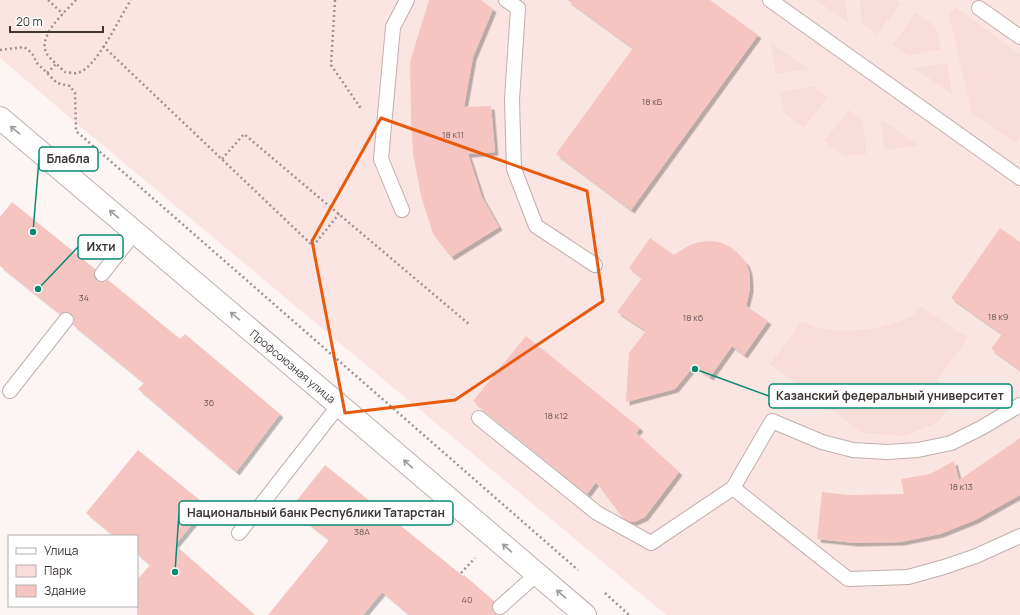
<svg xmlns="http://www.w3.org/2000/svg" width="1020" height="615" viewBox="0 0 1020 615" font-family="Manrope,sans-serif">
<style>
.built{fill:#fbe5e3}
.green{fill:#f8dcda}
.building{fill:#f6c5c2;filter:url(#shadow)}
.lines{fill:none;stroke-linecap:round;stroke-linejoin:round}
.service-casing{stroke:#c1aead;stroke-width:16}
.tertiary-casing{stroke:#c1aead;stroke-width:24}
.path{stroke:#9a9392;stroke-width:2.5;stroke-dasharray:2 3;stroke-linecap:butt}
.service{stroke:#fff;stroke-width:14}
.tertiary{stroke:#fff;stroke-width:22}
.oneway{stroke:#9e9a9a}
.marked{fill:none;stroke:#e8590c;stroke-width:3;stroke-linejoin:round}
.labels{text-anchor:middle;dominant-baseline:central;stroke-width:3;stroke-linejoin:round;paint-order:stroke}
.number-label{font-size:9px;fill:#6b5a58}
.street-label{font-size:11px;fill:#3d3635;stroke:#fff}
.leader{fill:none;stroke:#058b71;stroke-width:1.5}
.callout-dot{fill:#058b71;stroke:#fff;stroke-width:1.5}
.callout{fill:#fff;stroke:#058b71;stroke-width:1.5}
.callout-label{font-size:12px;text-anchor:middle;font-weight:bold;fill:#3d3635}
</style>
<defs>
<filter id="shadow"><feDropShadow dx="3.5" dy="3.5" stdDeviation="0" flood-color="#0004"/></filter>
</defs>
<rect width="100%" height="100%" fill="#fdf5f4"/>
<path class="built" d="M0 0H1020V615H666L76 123 0 58Z"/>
<g class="green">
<path d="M816 0H845L848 23Z"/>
<path d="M860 0H896L901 4 877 34 862 24Z"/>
<path d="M956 7 1020 54V137L1015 143 972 113 949 15Z"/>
<path d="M916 13 936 27 941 49 908 56 893 44Z"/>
<path d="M771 43 808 69 776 74Z"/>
<path d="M947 63 952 94 914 68Z"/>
<path d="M813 86 827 97 804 128 785 114 780 92Z"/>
<path d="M849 110 863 121 866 154 844 156 824 141Z"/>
<path d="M880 119 918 145 885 151Z"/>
<path d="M921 307 968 338 937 380 961 396 936 423 905 436 863 433 770 364 802 321 814 327 831 330 848 331 877 328 909 318Z"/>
</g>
<g class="building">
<path d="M429 0H481L493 9 473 57 464 107 491 106 495 152 468 154 482 197 499 227 451 257 433 234 421 196 413 154 411 117 410 62Z"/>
<path d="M567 0H710L758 35 631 210 556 154 633 48Z"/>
<path d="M12 202 95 269 94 273V277L96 280 101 282H105L108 280 180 339 185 334 280 414 236 472 138 389 144 383 73 325 74 321V317L72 314 67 312H63L60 314 0 266V217Z"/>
<path d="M1000 228 1020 242V370L991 349 1002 334 951 298Z"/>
<path d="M650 238 674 255 690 245 699 242 712 241 722 243 732 248 739 255 746 263 749 271 750 281V289L746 306 768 321 744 355 732 346 710 377 694 366 675 389 626 402 629 353 646 331 617 312 642 278 629 268Z"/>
<path d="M526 336 640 428 636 433 679 472 645 517 634 522 628 521 622 517 596 482 587 494 473 401Z"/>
<path d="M1020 438V495L975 520 940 534 901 542 855 543 817 539 822 492 848 495 904 494 901 479 930 474 954 461 959 480Z"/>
<path d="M138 450 207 506 175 545 255 615H137V580L150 565 137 554V536H114L86 513Z"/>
<path d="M325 465 463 576 464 575 494 601 492 605V609L494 613 497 615H409L382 592 363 615H268L329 540 290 509Z"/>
</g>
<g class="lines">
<g class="service-casing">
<g id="service">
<path d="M506 0 518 8 512 100 514 169 536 226 595 265"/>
<path d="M770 0 1020 178"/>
<path d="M979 8 1020 37"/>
<path d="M402 210 381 159 393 27 407 0"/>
<path d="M102 274 135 232"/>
<path d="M10 391 66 320"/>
<path d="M479 418 597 513 651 543 733 488 772 421 822 442 853 450 887 452 918 450 951 443 981 428 1020 405"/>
<path d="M733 488 848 579 908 577 944 567 976 556 1020 536"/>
<path d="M239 533 339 405"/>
<path d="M500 607 537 574"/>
</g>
</g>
<g class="tertiary-casing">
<path id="tertiary" d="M0 118 339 405 585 615"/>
</g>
<g class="path">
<path d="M48 0 63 14"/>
<path d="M76 0C65 12 36 37 47 54 50 59 60 67 65 72 68 72 74 74 77 73 96 70 120 16 131 0"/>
<path d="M335 0 331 65 362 110"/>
<path d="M103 46 313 246 339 214"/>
<path d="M0 50 24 47 32 53 37 63 57 83 70 86 75 93 76 131 578 570"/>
<path d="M47 73 56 64"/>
<path d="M222 159 244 134 470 325"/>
<path d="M461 573 475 558"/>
<path d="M605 593 629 615"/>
</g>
<use href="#service" class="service"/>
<use href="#tertiary" class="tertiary"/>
</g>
<defs><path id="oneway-shaft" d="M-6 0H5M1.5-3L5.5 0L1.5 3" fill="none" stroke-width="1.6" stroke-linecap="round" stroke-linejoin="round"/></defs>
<g class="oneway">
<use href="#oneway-shaft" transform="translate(15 130) rotate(-140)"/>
<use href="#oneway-shaft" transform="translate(114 214) rotate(-140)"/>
<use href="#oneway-shaft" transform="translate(235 316) rotate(-140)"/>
<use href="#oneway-shaft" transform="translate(408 464) rotate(-139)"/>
<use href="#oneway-shaft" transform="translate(507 548) rotate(-139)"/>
<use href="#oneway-shaft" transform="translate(561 594) rotate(-139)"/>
</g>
<path class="marked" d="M381 118 587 191 603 301 455 400 345 413 312 241Z"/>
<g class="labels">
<g class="number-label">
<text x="652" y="101">18 кБ</text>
<text x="453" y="134">18 к11</text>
<text x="84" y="297">34</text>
<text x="998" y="316">18 к9</text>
<text x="693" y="317">18 к6</text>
<text x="209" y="402">36</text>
<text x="556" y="415">18 к12</text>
<text x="961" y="486">18 к13</text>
<text x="362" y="531">38А</text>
<text x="467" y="599">40</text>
</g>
<g class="street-label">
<text transform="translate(293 366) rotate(40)">Профсоюзная улица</text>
</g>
</g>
<path class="leader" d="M33 232L39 159M38 289L78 247M695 369L769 396M175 572L179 513"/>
<g class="callout-dot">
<circle cx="33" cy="232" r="4"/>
<circle cx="38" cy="289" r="4"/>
<circle cx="695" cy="369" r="4"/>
<circle cx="175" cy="572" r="4"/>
</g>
<g class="callout">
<rect x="39" y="147" width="59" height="24" rx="4"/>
<rect x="78" y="235" width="45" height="24" rx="4"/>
<rect x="769" y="384" width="243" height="24" rx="4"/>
<rect x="179" y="501" width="274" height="24" rx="4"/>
</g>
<g class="callout-label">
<text x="68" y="163">Блабла</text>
<text x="101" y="251">Ихти</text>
<text x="890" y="400">Казанский федеральный университет</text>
<text x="316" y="517">Национальный банк Республики Татарстан</text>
</g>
<rect x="8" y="535" width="130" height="72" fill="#ffffff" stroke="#b1afae"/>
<rect x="16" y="548" width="20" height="6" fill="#ffffff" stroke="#b1afae"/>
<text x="44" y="555" font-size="12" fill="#3d3635">Улица</text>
<rect x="16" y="565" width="20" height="12" fill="#f8dcda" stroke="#b1afae"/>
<text x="44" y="575" font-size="12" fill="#3d3635">Парк</text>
<rect x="16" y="585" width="20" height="12" fill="#f6c5c2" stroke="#b1afae"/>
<text x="44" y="595" font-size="12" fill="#3d3635">Здание</text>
<path d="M10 26v6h93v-6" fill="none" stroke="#3d3635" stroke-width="2"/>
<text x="16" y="26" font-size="12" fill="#3d3635" stroke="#ffffff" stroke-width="3" paint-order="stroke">20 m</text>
</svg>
